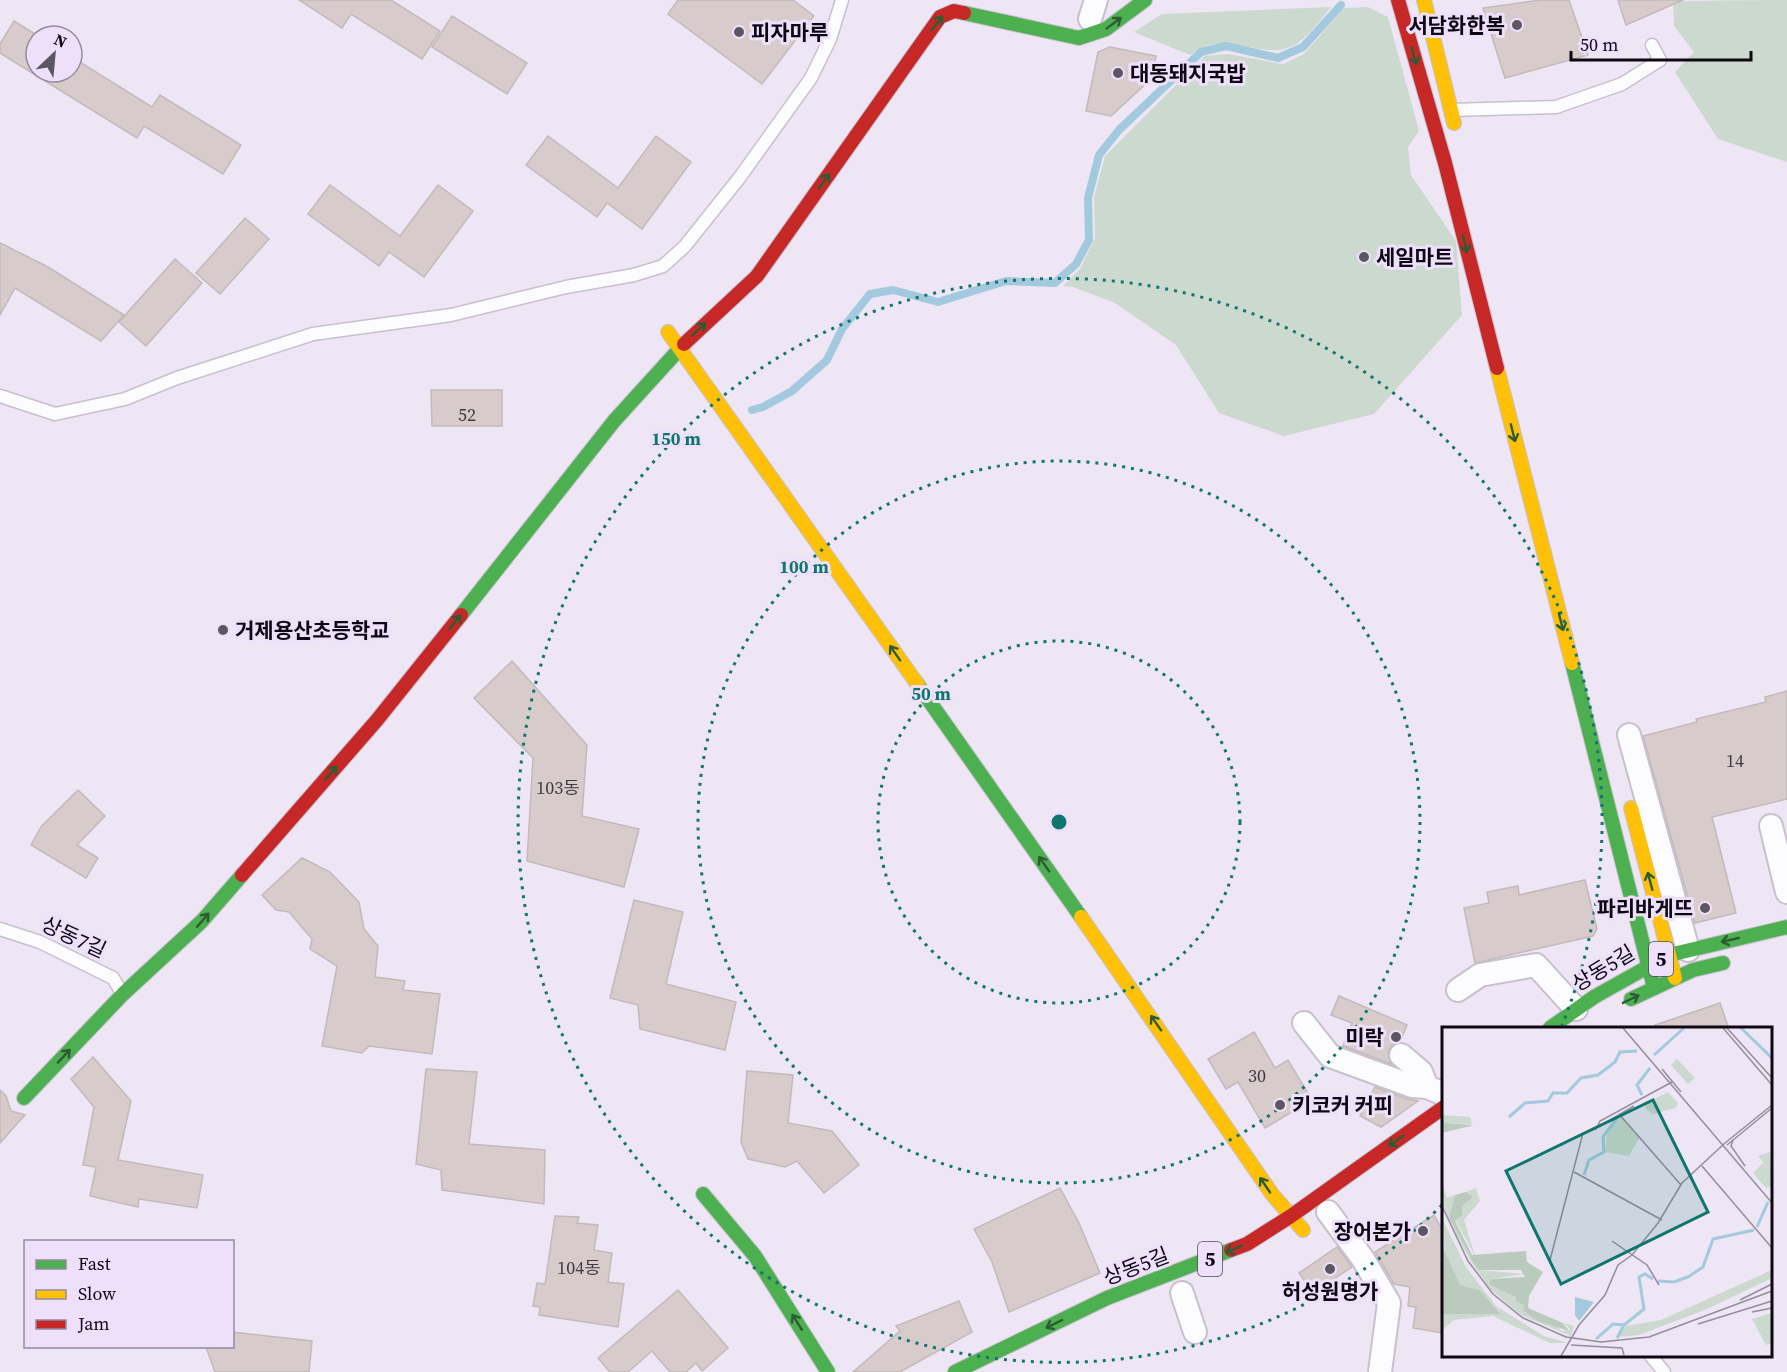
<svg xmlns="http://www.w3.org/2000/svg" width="1787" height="1372" viewBox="0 0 1787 1372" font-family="'Source Serif 4','Noto Sans KR',serif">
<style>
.green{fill:#ccd9ce}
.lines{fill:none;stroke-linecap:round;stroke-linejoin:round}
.stream{stroke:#a2c9dd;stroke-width:8}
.building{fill:#d7cccb;stroke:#c3b9bb;stroke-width:1.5}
.lane-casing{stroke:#c7c0cd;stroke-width:15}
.street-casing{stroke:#c7c0cd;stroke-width:26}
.fast-casing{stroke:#c7c0cd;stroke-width:16}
.slow-casing{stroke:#c7c0cd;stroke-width:16}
.jam-casing{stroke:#c7c0cd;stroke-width:16}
.lane{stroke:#fcfbfe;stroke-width:12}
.street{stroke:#fcfbfe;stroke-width:22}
.fast{stroke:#4caf50;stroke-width:14}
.slow{stroke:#ffc107;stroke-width:14}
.jam{stroke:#c62828;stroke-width:14}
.oneway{stroke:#2d5c32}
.ring{fill:none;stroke:#0f766e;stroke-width:3;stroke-dasharray:3 6}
.poi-dot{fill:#5c5662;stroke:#eee0fb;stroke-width:2}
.labels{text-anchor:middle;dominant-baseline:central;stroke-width:6;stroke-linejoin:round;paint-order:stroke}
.number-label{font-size:18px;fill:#403941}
.shield{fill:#eee0fb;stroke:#514959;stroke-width:1.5}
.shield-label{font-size:20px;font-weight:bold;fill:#0e0813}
.poi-label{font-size:21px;font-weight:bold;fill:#0e0813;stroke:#eee0fb;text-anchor:start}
.street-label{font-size:21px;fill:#0e0813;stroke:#eee0fb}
.inset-river{fill:none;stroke:#a2c9dd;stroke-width:3}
.inset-road{fill:none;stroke:#948d9b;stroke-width:1.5}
.view{fill:#0f766e;fill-opacity:0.15;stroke:#0f766e;stroke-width:3}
.inset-edge{fill:none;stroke:#0e0813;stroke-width:3}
.centre{fill:#0f766e;stroke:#eee0fb;stroke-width:3}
.ring-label{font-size:18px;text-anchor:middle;font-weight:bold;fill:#0f766e;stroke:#eee0fb;stroke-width:6;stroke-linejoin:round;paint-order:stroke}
</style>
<rect width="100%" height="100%" fill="#eee6f5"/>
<g class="green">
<path d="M1787 0V162L1718 139 1675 72 1694 52 1674 26 1673 1Z"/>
<path d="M1331 7C1321 19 1309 36 1296 44 1261 64 1229 26 1190 55L1134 32 1162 14Z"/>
<path d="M1368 7 1388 17 1419 131 1408 147 1411 175 1456 241 1462 315 1374 414 1284 436 1219 413 1176 345 1115 303 1073 287 1063 286 1080 269 1095 238 1094 197 1105 156 1205 56 1228 54 1283 64 1304 54 1344 8Z"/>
</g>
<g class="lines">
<path class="stream" d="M752 410 763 407 792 391 827 360 842 329 870 294 893 290 938 302 1006 281 1055 283 1076 264 1089 240 1088 198 1099 155 1119 130 1201 52 1226 46 1278 58 1303 47 1341 5"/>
</g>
<g class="building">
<path d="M299 0H391L440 31 422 59 351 14 342 28Z"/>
<path d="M678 0H793L814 16 762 84 668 14Z"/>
<path d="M1541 0H1569L1588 55 1505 78 1483 8Z"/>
<path d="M1618 0H1683L1626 25Z"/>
<path d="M452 16 527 63 507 94 432 47Z"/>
<path d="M14 21 38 36 36 72H72V57L152 107 160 95 241 145 223 174 144 126 137 138 0 53V44Z"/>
<path d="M1110 47 1156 56 1152 78 1111 116 1086 111 1098 52Z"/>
<path d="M548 136 618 188 656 136 691 162 642 229 607 203 597 217 526 165Z"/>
<path d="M330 185 400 236 438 185 473 211 424 277 389 252 379 266 308 214Z"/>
<path d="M245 218 269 239 220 294 196 273Z"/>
<path d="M0 243 48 267 124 315 101 341 15 288 0 315Z"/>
<path d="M175 259 202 283 146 346 119 322Z"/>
<path d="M431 390H502V426H432Z"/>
<path d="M512 661 587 745 582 816 639 829 624 887 527 861 533 758 474 698Z"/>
<path d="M1787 691V799L1712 817 1736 913 1695 923 1643 736 1697 722 1696 719 1766 702 1765 697Z"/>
<path d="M78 790 105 816 77 845 98 858 86 878 31 845 41 827Z"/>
<path d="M302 858 330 872 359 902 364 929 378 946 375 977 405 981 403 990 440 994 432 1054 369 1046 362 1053 322 1046 337 966 310 949 312 939 289 912 276 910 262 895Z"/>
<path d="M1585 880 1597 929 1593 936 1475 963 1464 908 1489 903 1487 892 1518 886 1519 895Z"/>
<path d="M634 900 683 912 666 984 736 1002 725 1050 640 1029 638 1005 610 998Z"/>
<path d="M1339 996 1407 1025 1400 1042 1391 1046 1388 1052 1391 1064 1343 1046 1352 1023 1331 1015Z"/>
<path d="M1720 1003 1729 1029H1655V1025Z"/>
<path d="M1254 1032 1275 1068 1288 1060 1312 1100 1265 1128 1238 1082 1226 1089 1208 1059Z"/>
<path d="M93 1057 131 1101 118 1160 203 1175 197 1208 139 1199 138 1207 90 1196 96 1167 83 1165 94 1107 71 1079Z"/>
<path d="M426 1069 477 1072 469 1144 545 1150 544 1204 442 1190 441 1170 416 1164Z"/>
<path d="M747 1071 793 1075 788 1123 832 1131 859 1165 824 1193 797 1161 785 1167 748 1159 741 1142Z"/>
<path d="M1375 1087 1407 1099 1418 1101 1381 1127 1360 1116Z"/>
<path d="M0 1090 6 1096 11 1111 25 1115 0 1143Z"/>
<path d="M1060 1188 1079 1223 1100 1273 1009 1312 992 1262 974 1229Z"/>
<path d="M1434 1215 1443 1231V1333L1413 1328 1416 1307 1408 1306 1410 1287 1394 1284 1375 1252Z"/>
<path d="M555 1216 579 1217 577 1223 598 1225 594 1250 612 1253 608 1282 624 1284 618 1327 539 1315 540 1307 533 1306 537 1283 545 1284Z"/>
<path d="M1337 1247 1352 1267 1313 1293 1299 1273Z"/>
<path d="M678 1290 728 1348 702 1371 696 1363 686 1372H670L652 1351 628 1372H610L598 1358Z"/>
<path d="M959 1301 972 1332 900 1372H853L900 1331 896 1326Z"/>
<path d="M232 1332 312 1341 309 1372H215L206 1347H232Z"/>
</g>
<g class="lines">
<g class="lane-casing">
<g id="lane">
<path d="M1452 110 1556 107 1622 84 1660 60 1652 45"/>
<path d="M0 396 55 414 125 399 177 378 313 334 451 315 566 287 634 275 663 266 685 246 740 177 811 78 830 39 842 0"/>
<path d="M0 929 40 942 113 978 122 993"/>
<path d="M1651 1356 1664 1372"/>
</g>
</g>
<g class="street-casing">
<g id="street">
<path d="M1090 19 1096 0"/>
<path d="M1629 735 1688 950"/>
<path d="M1771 826 1787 892"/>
<path d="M1458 990 1480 975 1536 965 1576 1009"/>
<path d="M1304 1023 1330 1056 1412 1086 1427 1087 1444 1094"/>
<path d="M1401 1055 1421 1072 1427 1087"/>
<path d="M1328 1212 1363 1259 1389 1303 1380 1372"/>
<path d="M1182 1293 1195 1332"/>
</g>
</g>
<g class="fast-casing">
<g id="fast">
<path d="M964 13 1079 38 1106 29 1145 0"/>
<path d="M461 615 614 421 684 344"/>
<path d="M1572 663 1654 988"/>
<path d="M918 685 1081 917"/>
<path d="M1631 999 1693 970 1723 963"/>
<path d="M1550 1028 1594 997 1669 955 1787 927"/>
<path d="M24 1098 123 994 202 921 242 875"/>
<path d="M703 1194 755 1256 828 1372"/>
<path d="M955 1372 1107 1298 1231 1250"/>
</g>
</g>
<g class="slow-casing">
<g id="slow">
<path d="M1424 0 1454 123"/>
<path d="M668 332 918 685"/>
<path d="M1497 368 1572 663"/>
<path d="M1631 808 1675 978"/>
<path d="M1081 917 1272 1194 1303 1230"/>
</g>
</g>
<g class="jam-casing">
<g id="jam">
<path d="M1398 0 1445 163 1497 368"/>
<path d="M684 344 757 276 940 17 954 11 964 13"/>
<path d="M242 875 377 720 461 615"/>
<path d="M1231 1250 1247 1244 1291 1216 1444 1107"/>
</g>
</g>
<use href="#lane" class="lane"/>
<use href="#street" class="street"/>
<use href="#fast" class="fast"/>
<use href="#slow" class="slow"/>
<use href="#jam" class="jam"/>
</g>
<defs><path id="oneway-shaft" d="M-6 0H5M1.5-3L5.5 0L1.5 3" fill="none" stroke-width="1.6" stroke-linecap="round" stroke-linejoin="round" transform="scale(1.5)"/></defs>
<g class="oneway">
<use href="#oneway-shaft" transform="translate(937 23) rotate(-51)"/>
<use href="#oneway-shaft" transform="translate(1114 23) rotate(-37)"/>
<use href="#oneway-shaft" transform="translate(1414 56) rotate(74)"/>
<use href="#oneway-shaft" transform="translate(824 181) rotate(-55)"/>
<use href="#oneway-shaft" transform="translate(1465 244) rotate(76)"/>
<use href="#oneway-shaft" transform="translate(699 329) rotate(-43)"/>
<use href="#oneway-shaft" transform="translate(1513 433) rotate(76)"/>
<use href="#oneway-shaft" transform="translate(455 622) rotate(-52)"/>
<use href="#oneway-shaft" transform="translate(1561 622) rotate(76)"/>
<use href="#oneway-shaft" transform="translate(895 653) rotate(-125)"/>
<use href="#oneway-shaft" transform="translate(331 773) rotate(-49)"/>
<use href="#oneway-shaft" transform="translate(1044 864) rotate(-125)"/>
<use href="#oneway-shaft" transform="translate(1650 881) rotate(-105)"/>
<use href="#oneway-shaft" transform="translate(203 920) rotate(-49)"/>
<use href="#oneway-shaft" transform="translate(1730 940) rotate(167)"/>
<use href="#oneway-shaft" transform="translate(1631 999) rotate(-26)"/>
<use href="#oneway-shaft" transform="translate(1156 1023) rotate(-125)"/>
<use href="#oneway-shaft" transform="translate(64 1056) rotate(-47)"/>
<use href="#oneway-shaft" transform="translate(1396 1141) rotate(144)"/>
<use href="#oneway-shaft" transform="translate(1265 1185) rotate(-124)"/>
<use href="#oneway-shaft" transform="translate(1234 1249) rotate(157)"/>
<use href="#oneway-shaft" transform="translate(797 1322) rotate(-122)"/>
<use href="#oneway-shaft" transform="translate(1054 1324) rotate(154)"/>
</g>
<g class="ring">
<circle cx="1059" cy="822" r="181"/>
<circle cx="1059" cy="822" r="361"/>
<path d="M1442 1205A542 542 0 1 1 1562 1025"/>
</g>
<g class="poi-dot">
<circle cx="1517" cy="25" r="6"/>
<circle cx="739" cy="32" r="6"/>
<circle cx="1118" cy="73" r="6"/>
<circle cx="1364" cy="257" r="6"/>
<circle cx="223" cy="630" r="6"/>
<circle cx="1705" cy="908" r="6"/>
<circle cx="1396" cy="1037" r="6"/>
<circle cx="1280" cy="1105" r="6"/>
<circle cx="1423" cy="1231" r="6"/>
<circle cx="1330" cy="1269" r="6"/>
</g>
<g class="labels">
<g class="number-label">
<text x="467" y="414">52</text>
<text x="1735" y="760">14</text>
<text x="558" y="787">103동</text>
<text x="1257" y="1075">30</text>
<text x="579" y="1267">104동</text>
</g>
<g class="shield">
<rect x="1649" y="942" width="24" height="34" rx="4.5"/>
<rect x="1198" y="1242" width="24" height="34" rx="4.5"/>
</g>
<g class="shield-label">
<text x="1661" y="959">5</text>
<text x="1210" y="1259">5</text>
</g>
<g class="poi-label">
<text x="1505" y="25" text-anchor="end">서담화한복</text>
<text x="751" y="32">피자마루</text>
<text x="1130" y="73">대동돼지국밥</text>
<text x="1376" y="257">세일마트</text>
<text x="235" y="630">거제용산초등학교</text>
<text x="1693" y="908" text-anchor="end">파리바게뜨</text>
<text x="1384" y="1037" text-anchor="end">미락</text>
<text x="1292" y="1105">키코커 커피</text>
<text x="1411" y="1231" text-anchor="end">장어본가</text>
<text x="1330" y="1291" text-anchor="middle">허성원명가</text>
</g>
<g class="street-label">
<text transform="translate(74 937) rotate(25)">상동7길</text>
<text transform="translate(1603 968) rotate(-31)">상동5길</text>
<text transform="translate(1136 1266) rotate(-21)">상동5길</text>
</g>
</g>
<g transform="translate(1442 1027)">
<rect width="330" height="330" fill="#eee6f5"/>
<path d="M235 32 253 51 246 57 229 38ZM226 65 236 76 234 81 211 87 205 83 202 77ZM0 88 28 90 30 97 3 96ZM179 90 197 111 187 129 163 125 166 100ZM328 125 330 159 324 161 311 146 321 136 327 142 316 129ZM0 156 5 171 13 168 7 190 32 237 38 243 83 247 48 252V258L74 270 73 274 82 278 81 284 94 293 113 297 120 304 129 303 122 296 132 299 129 309 79 288 48 262 30 236 11 203 0 176ZM34 161 38 174 22 193 33 229 14 194 20 189V179L31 170 24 165ZM0 191 24 240 54 279 102 309 126 316H108L51 289 12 293 0 303V287L59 286 38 263 18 258 3 232ZM330 243V251L265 282 197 308 176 310 184 299 219 293ZM330 286V316L324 318 310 292Z" fill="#ccd9ce"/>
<path d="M0 89 3 96 32 98 0 106ZM24 165 31 170 20 179V189L13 194 30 228 84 224 85 235 101 245 87 269 86 281 121 296 127 304 94 293 81 284 82 278 73 274 74 270 48 258V252L83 250 79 243H37L32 237 7 190 13 168ZM0 219 18 258 38 263 59 287H0Z" fill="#bacabc"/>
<path d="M133 270 152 275 137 294 133 288Z" fill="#a2c9dd"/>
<path class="inset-river" d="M299 1 330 31M212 28 242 1M200 68 195 58 208 41M67 90 83 76 106 74 111 66H125L139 51 156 48 173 35 178 25 195 24M142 148 147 133 162 125 161 110 175 91M315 200 326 175M216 254 232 255 246 250 261 240 271 212 312 203M175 311 182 298 202 282 197 250 203 247 211 252M154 312 171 297 182 298"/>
<path class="inset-road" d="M181 1 330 176M281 1 330 58M285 1 330 51M220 42 239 65M177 87 239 158M158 99 192 79M291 113 289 119 303 139M283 116 330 78M285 118 330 81M260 139 330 221M132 145 220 193M0 179 26 234 51 267 81 291 124 310 159 315 207 310 330 264M170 214 205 238 217 258M108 233 141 106 154 102 158 94 230 55M298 273 330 257M310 285 330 281M256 297 330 274M129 318 180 321 182 328M119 329 137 298 163 268 176 238 190 228 216 196 240 156 283 116"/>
<path class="view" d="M211 73 266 185 119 257 64 144Z"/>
<rect width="330" height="330" class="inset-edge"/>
</g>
<circle cx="1059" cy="822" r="9" class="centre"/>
<g class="ring-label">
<text x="676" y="445">150 m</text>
<text x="804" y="573">100 m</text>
<text x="931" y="700">50 m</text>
</g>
<rect x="24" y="1240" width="210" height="108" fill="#eee0fb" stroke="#948a9e" stroke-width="1.5"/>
<rect x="36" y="1260" width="30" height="9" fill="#4caf50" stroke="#948a9e" stroke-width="1.5"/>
<text x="78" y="1270" font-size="18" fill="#0e0813">Fast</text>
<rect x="36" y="1290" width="30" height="9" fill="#ffc107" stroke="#948a9e" stroke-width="1.5"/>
<text x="78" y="1300" font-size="18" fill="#0e0813">Slow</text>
<rect x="36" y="1320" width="30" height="9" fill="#c62828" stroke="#948a9e" stroke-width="1.5"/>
<text x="78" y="1330" font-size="18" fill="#0e0813">Jam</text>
<g transform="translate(54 54) rotate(26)"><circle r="28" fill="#eee0fb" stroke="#948a9e" stroke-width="1.5"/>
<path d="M0-4.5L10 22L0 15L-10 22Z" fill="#5c5662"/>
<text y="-9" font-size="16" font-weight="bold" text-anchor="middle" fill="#0e0813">N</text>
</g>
<path d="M1571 51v9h180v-9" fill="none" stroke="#0e0813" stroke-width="3"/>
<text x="1580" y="51" font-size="18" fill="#0e0813" stroke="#eee0fb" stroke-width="4.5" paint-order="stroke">50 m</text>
</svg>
